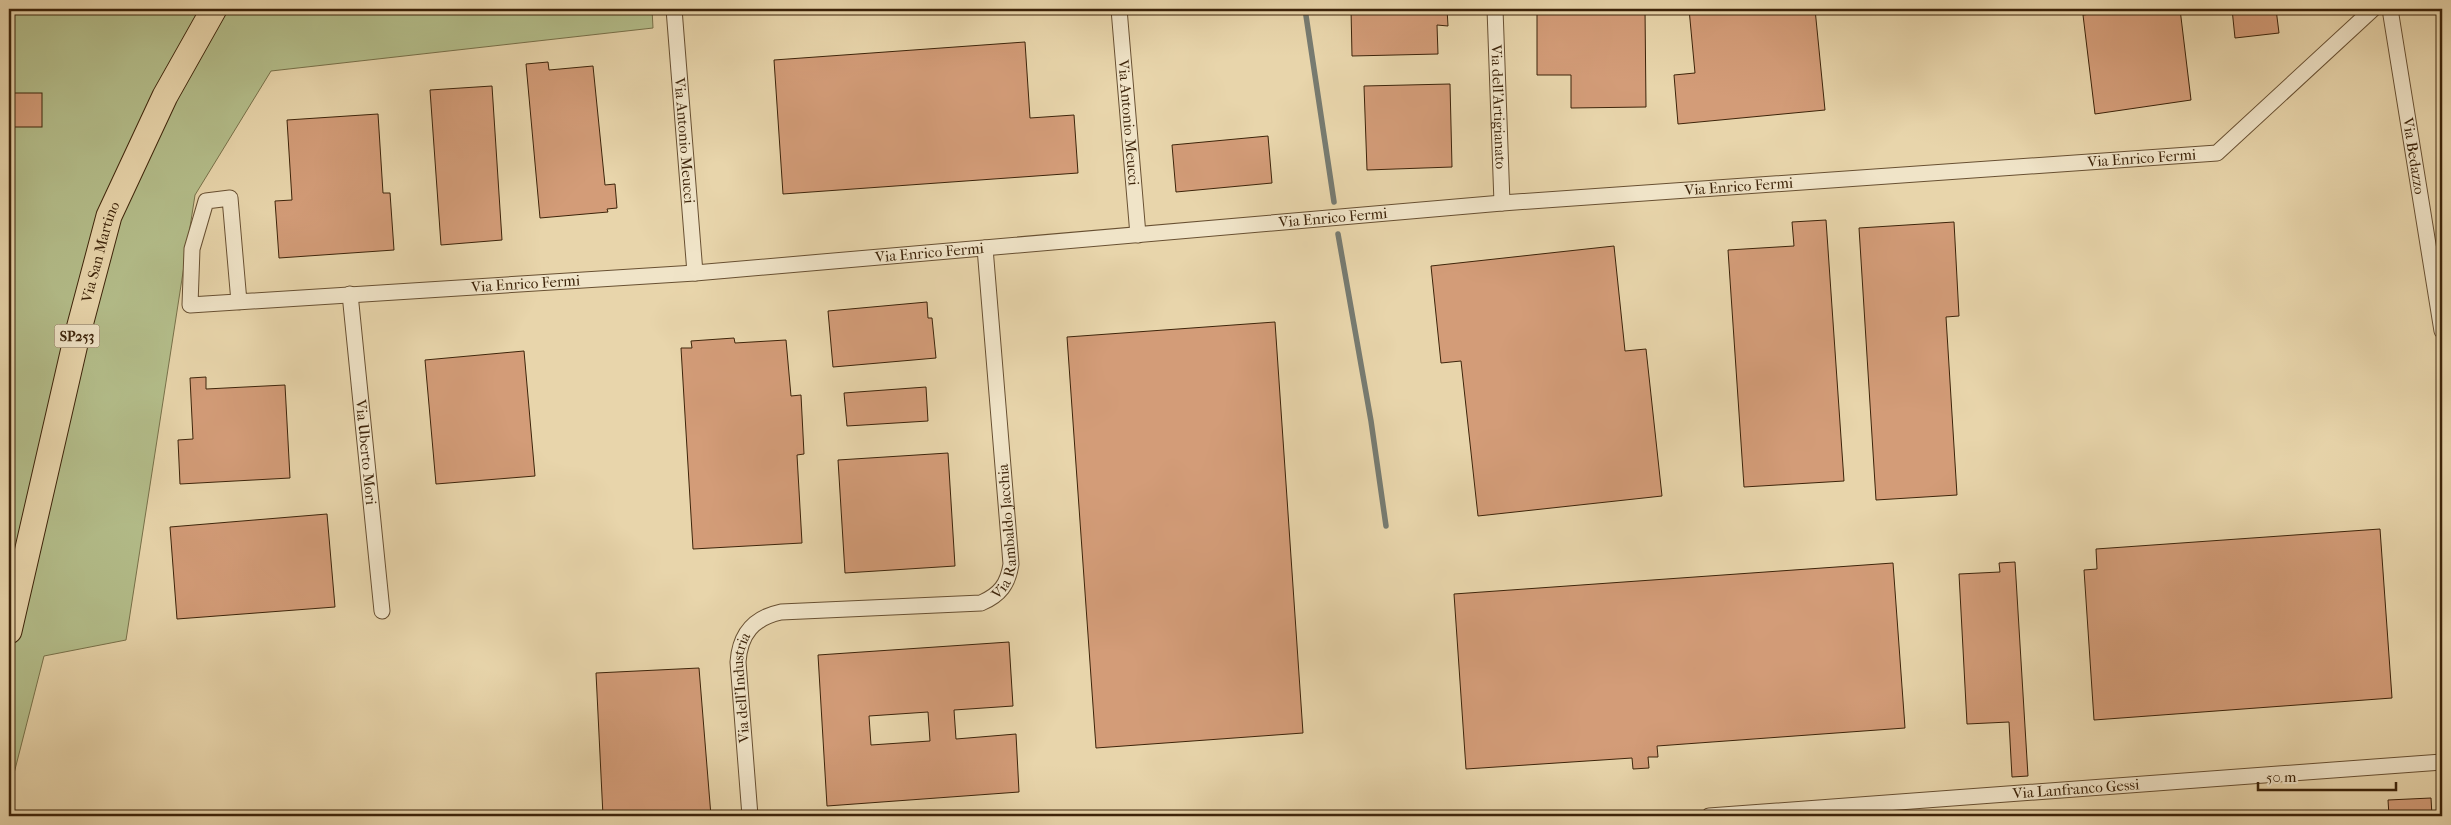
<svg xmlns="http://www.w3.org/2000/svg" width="2451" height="825" viewBox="0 0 2451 825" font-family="'IM FELL French Canon',serif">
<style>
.green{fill:#b4be8b;stroke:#78714a}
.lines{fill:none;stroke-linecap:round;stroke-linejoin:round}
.stream{stroke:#777b71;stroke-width:5.5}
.building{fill:#d39c78;stroke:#3d240a;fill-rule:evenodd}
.minor-casing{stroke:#685032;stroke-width:17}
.primary-casing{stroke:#3d240a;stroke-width:27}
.minor{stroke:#f0e4c8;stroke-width:15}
.primary{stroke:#e8d5ab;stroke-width:25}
.labels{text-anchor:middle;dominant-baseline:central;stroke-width:5;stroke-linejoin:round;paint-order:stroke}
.shield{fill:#f0e4c8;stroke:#735e43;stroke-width:1}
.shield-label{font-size:14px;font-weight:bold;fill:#3d240a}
.street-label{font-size:15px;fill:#3d240a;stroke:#f0e4c8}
</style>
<rect width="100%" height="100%" fill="#e8d5ab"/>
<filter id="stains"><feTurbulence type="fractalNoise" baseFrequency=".004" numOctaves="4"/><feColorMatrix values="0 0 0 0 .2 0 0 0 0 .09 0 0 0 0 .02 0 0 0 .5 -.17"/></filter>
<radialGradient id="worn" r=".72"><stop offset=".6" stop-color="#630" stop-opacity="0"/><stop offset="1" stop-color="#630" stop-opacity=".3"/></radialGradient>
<path class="green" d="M9 9H652L653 28 271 71 195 195 126 640 44 656 9 793Z"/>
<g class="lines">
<g class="stream">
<path d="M1305 9 1334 202"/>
<path d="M1338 234 1371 421 1386 526"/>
</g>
</g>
<g class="building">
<path d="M1351 9H1447L1448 26 1437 25 1438 54 1352 56Z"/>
<path d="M1546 9H1645L1646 107 1571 108V75H1537V11Z"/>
<path d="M1689 9H1815L1825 110 1678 124 1674 75 1695 73Z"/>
<path d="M2126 9H2180L2191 100 2095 114 2083 15Z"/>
<path d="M2232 9H2276L2279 33 2235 38Z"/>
<path d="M1025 42 1030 118 1074 115 1078 173 783 194 774 60Z"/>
<path d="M548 62 549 70 593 66 605 185 615 184 617 208 607 209 608 212 540 218 526 64Z"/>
<path d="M1450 84 1452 167 1367 170 1364 86Z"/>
<path d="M492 86 502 240 441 245 430 90Z"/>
<rect x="9" y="93" width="33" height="34"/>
<path d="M378 114 383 193H390L394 250 279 258 275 201 292 200 287 120Z"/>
<path d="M1268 136 1272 183 1176 192 1172 145Z"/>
<path d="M1826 220 1844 481 1744 487 1728 250 1794 246 1792 222Z"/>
<path d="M1954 222 1959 316 1946 317 1957 495 1876 500 1859 228Z"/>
<path d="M1614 246 1625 351 1646 349 1662 496 1478 516 1461 361 1441 363 1431 266Z"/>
<path d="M927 302 928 318H932L936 358 833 367 828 311Z"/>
<path d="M1275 322 1303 733 1096 748 1067 337Z"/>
<path d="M734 338 735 343 786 340 791 396 801 395 804 454 797 455 802 543 693 549 681 348H692L691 341Z"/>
<path d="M524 351 535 476 436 484 425 360Z"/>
<path d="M206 377V389L285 385 290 478 180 484 178 440 193 439 190 378Z"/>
<path d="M926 387 928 421 847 426 844 393Z"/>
<path d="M948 453 955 566 845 573 838 460Z"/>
<path d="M327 514 335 607 177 619 170 527Z"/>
<path d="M2380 529 2392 698 2094 720 2084 570 2097 569 2096 549Z"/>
<path d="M2015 562 2028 776 2012 777 2009 722 1967 724 1959 574 2000 572 1999 563Z"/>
<path d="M1893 563 1905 728 1657 746 1658 757H1648L1649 768 1633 769 1632 758 1466 769 1454 594Z"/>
<path d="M1009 642 1013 706 954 710 956 739 1016 734 1019 792 827 806 818 655ZM928 712 930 741 871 745 869 716Z"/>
<path d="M699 668 711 816H603L596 673Z"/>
<path d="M2431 798 2432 816H2389L2388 800Z"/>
</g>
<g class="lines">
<g class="minor-casing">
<g id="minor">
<path id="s1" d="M674 9 695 273"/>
<path id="s2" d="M1119 9 1138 235"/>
<path id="s3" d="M1495 9 1502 203"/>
<path id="s4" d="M2390 9 2442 331"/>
<path id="s5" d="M350 294 382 611"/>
<path id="s6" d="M239 302 230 198 206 201 192 249 190 305 695 273 1502 203 2217 153 2373 9"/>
<path id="s7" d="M750 816 738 662C740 634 753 618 781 612L981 603C1000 595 1008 584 1011 564L985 248"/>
<path id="s8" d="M1709 816 2442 762"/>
</g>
</g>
<g class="primary-casing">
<g id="primary">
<path id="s9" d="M9 631 75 344 109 216 165 96 214 9"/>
</g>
</g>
<use href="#minor" class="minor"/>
<use href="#primary" class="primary"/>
</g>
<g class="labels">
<rect class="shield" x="54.5" y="324.5" width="45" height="23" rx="4"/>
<g class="shield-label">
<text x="77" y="336">SP253</text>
</g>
<g class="street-label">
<text stroke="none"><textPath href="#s3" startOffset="98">Via dell'Artigianato</textPath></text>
<text stroke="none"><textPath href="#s2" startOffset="114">Via Antonio Meucci</textPath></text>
<text stroke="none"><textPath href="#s1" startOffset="132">Via Antonio Meucci</textPath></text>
<text stroke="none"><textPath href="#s4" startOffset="149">Via Bedazzo</textPath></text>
<text stroke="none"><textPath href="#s6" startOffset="2192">Via Enrico Fermi</textPath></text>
<text stroke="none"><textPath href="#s6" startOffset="1788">Via Enrico Fermi</textPath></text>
<text stroke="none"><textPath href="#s6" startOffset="1381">Via Enrico Fermi</textPath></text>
<text stroke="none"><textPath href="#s9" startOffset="390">Via San Martino</textPath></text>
<text stroke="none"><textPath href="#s6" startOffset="976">Via Enrico Fermi</textPath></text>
<text stroke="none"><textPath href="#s6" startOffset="571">Via Enrico Fermi</textPath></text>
<text stroke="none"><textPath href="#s5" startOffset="159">Via Uberto Mori</textPath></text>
<text stroke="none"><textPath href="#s7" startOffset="510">Via Rambaldo Jacchia</textPath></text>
<text stroke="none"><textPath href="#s7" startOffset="129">Via dell'Industria</textPath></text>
<text stroke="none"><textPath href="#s8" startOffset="368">Via Lanfranco Gessi</textPath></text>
</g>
</g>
<rect width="2451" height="825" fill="none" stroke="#e8d5ab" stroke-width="30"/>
<rect x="10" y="10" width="2431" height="805" fill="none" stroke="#3d240a" stroke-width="2.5"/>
<rect x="15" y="15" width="2421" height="795" fill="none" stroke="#3d240a"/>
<path d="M2258 782v8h138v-8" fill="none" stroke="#3d240a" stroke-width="2.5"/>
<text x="2266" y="782" font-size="15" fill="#3d240a" stroke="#f0e4c8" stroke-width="4" paint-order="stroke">50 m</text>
<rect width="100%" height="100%" filter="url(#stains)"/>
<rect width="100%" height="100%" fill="url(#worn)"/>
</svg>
